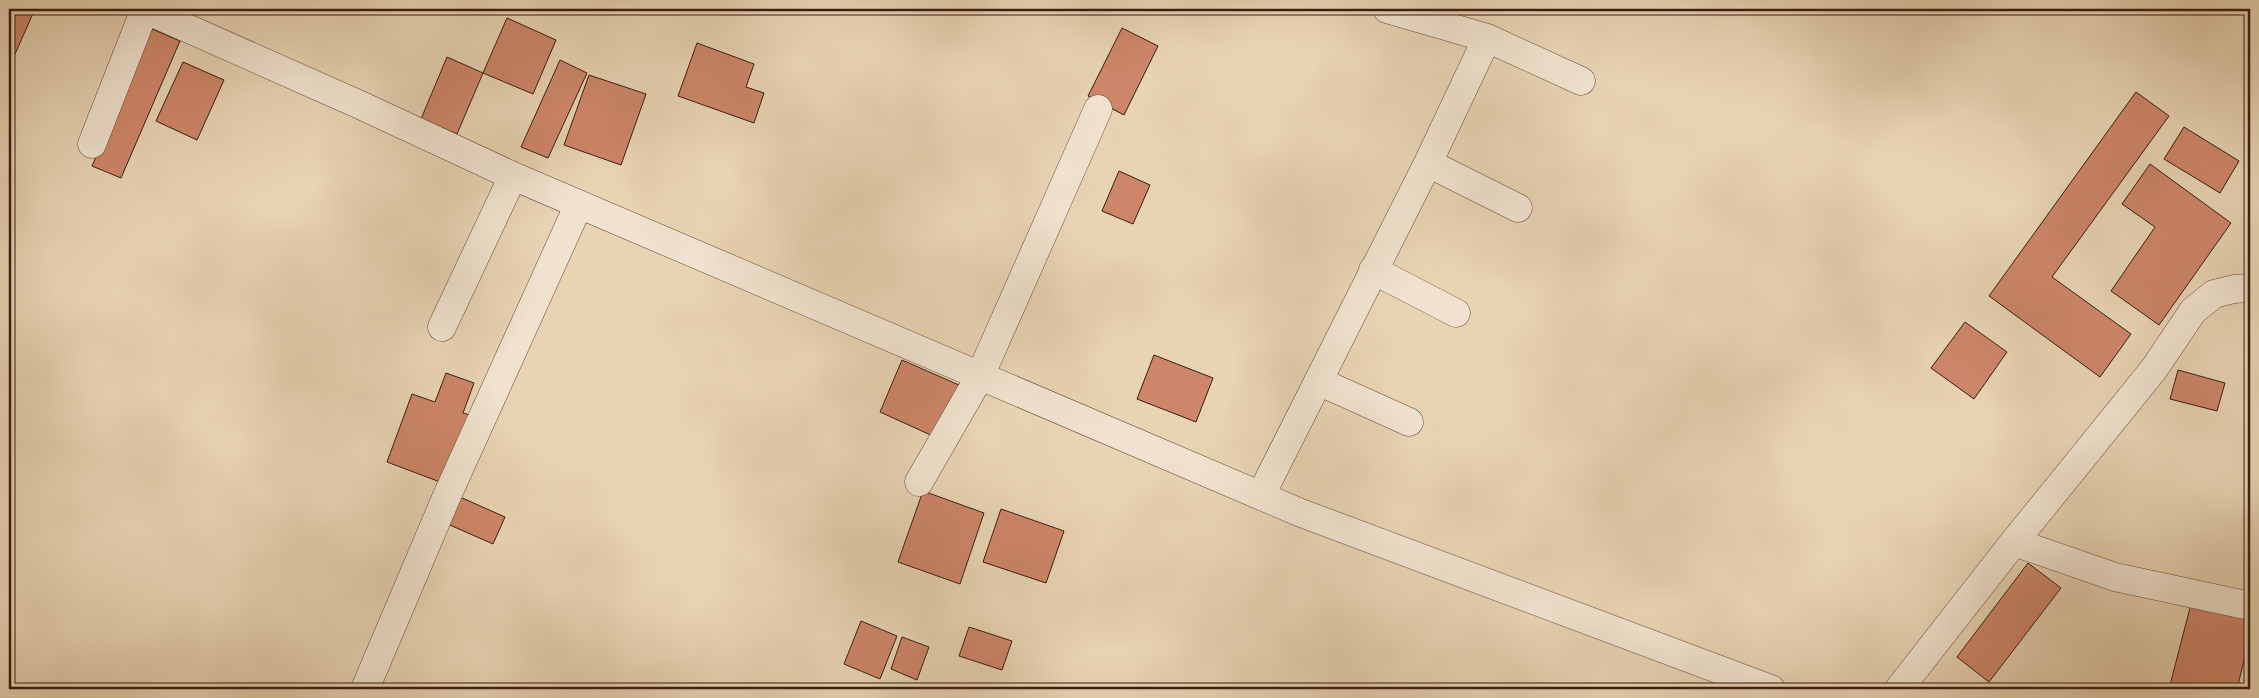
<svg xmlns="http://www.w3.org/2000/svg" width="2259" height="698" viewBox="0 0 2259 698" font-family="'IM FELL English',serif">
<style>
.building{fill:#cd8669;stroke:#3a1d11}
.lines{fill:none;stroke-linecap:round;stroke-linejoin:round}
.minor-casing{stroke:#664a3a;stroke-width:29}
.minor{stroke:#f0e2ce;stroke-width:28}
</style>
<rect width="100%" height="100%" fill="#e8d3b3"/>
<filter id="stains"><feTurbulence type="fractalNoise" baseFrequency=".004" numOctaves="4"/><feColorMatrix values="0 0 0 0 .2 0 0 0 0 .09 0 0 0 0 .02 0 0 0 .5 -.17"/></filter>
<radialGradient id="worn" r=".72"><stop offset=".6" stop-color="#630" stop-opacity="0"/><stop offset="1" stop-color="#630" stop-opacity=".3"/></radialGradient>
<path class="building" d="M9,9H35L15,54L9,51Z
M507,18L556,40L533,94L483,73Z
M1122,28L1158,46L1124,115L1088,96Z
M152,29L180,41L121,178L92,166Z
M697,43L754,64L746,87L764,93L754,123L678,96Z
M447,57L483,73L457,134L421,119Z
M560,60L587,73L548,158L521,147Z
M183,62L224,80L197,140L156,121Z
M589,75L646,94L621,165L564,145Z
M2136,92L2169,116L2052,277L2131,334L2100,377L1989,296Z
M2184,127L2239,161L2220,193L2164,159Z
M2150,164L2231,223L2159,325L2111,291L2155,227L2122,204Z
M1119,171L1150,185L1133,224L1102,211Z
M1965,322L2007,352L1974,399L1931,368Z
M1154,355L1213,378L1196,422L1137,399Z
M902,360L959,385L935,437L880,412Z
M2178,370L2225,383L2217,411L2170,399Z
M446,373L474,383L463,413L473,416L448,485L387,462L412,394L435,402Z
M923,491L984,513L960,584L898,562Z
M460,497L505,517L493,544L443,522Z
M1001,509L1064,531L1046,583L983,562Z
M2028,563L2061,588L1989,682L1957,657Z
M2191,604L2250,619V636L2237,689H2169Z
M861,621L897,636L880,679L844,664Z
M969,627L1012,641L1002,670L959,656Z
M902,637L929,647L917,680L891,669Z"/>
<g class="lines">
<defs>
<path id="minor" d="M144,9L358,104L513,176L1301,513L1771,689
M1487,38L1581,81
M92,144L145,9
M1428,163L1518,208
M1373,270L1456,313
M442,327L513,176
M1318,381L1409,422
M919,482L980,376L1098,109
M1261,495L1428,163L1487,38L1387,9
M2014,542L2115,577L2250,606
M365,689L446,498L579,204
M1899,689L2014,542L2154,369L2193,311L2214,294L2234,289L2250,288"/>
</defs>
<use href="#minor" class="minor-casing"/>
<use href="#minor" class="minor"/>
</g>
<rect width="2259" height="698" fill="none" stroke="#e8d3b3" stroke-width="30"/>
<rect x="10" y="10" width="2239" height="678" fill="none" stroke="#3a1d11" stroke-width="2.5"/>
<rect x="15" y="15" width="2229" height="668" fill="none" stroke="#3a1d11"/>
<rect width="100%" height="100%" filter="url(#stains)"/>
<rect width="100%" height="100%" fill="url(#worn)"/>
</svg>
